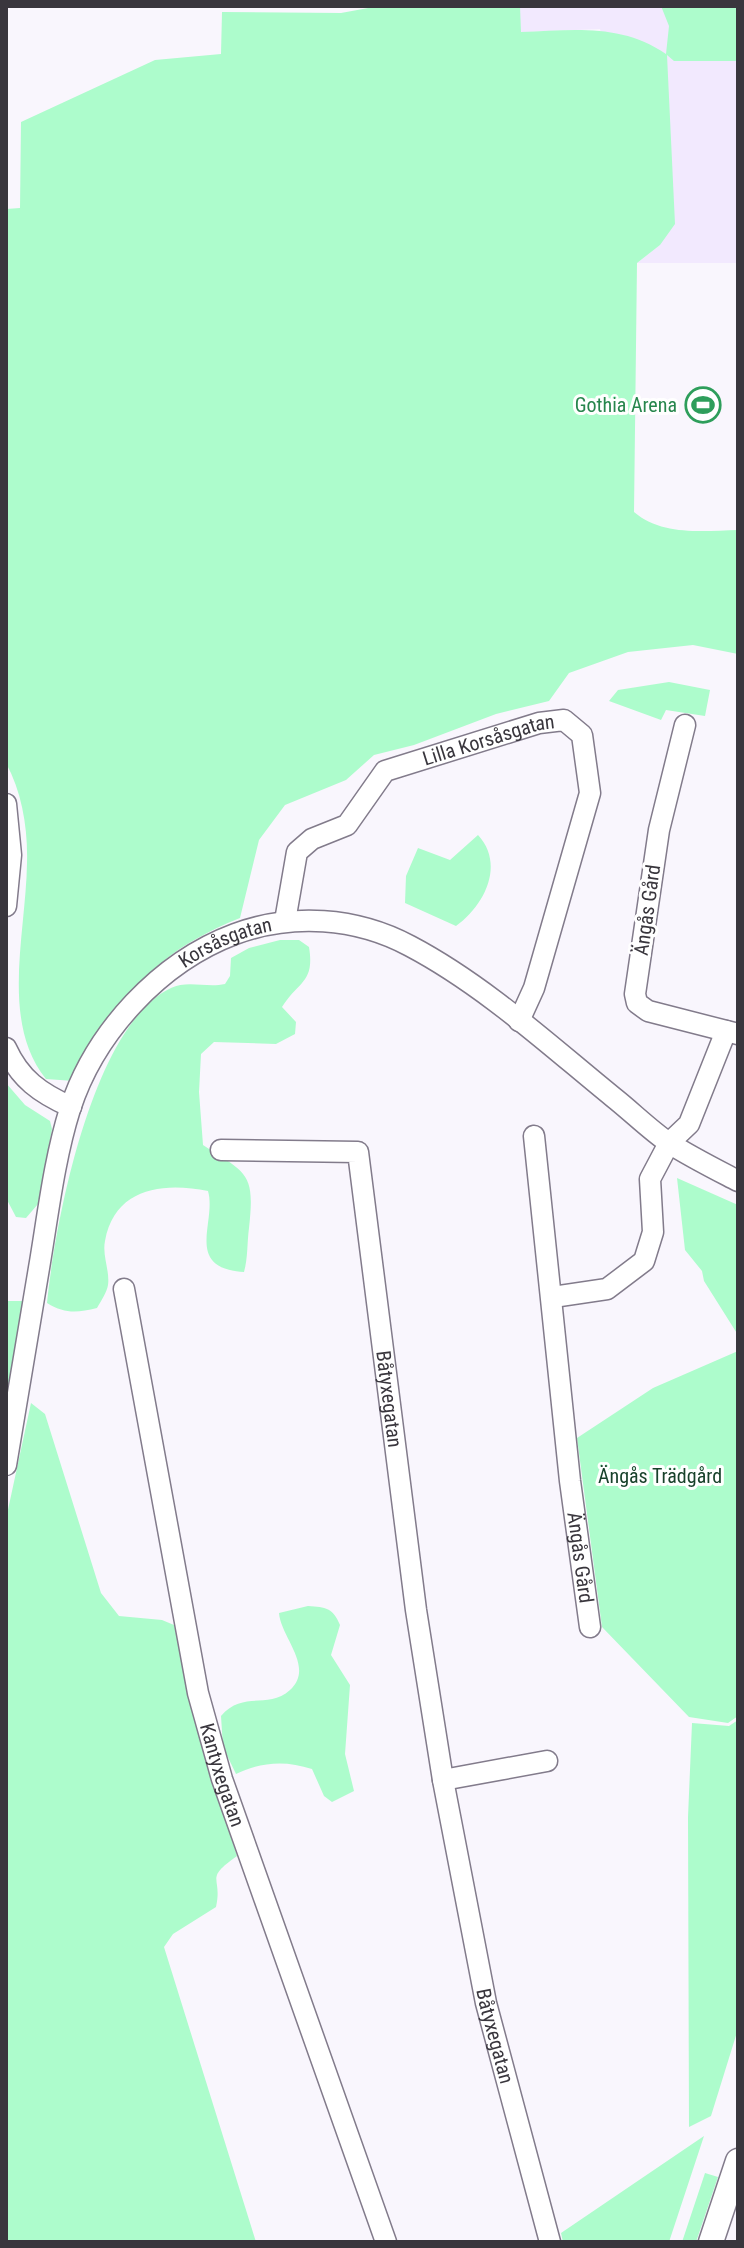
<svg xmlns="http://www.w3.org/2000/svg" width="744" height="2248" viewBox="0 0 744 2248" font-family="'Roboto Condensed',sans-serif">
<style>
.built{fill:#f2e9fe}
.green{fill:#adfccc}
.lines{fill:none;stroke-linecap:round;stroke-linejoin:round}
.minor-casing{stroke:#827b8b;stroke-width:23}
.tertiary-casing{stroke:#827b8b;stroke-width:27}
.minor{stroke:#fff;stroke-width:20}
.tertiary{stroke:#fff;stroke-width:24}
.labels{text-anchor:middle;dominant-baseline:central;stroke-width:6;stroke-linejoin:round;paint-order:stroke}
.leisure-label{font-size:20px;fill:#27864d;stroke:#fff;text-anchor:end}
.street-label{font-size:20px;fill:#39363d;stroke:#fff}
.park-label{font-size:20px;fill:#18422b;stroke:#fff}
</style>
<rect width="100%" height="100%" fill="#f9f6fd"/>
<path class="built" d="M453,6H738V263H637L660,245L600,29L500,33Z"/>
<path class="green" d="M379,6H520L521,32C572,30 622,23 666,54L669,26L661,6H738V61H674L667,55L675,224L660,245L637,263L634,512C662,536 703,531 738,530V654L693,645L628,652L569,673L549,701L496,714L414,745L374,755L346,780L285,805L259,840L240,918C150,954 120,999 74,1081L46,1079C0,1022 26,934 27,863C28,829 22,792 6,763V209L20,208L21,122L155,60L221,54L222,12L341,13Z
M669,682L710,690L705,716L666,710L661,720L609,701L618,690Z
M478,835C505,864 485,905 456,926L405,903L406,876L418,848L450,860Z
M280,940H299L309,947C315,983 298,981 282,1007L296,1022L295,1034L276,1044L214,1042L201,1054L199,1092L203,1145C248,1174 255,1173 249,1228C247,1243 248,1257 244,1272C183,1268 217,1222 208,1191C164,1182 115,1187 105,1241C102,1255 110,1271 108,1285C107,1292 101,1301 97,1308C77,1313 65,1314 47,1303C55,1224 92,1025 171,988C187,980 207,988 225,984L230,976L231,958L249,948Z
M6,1083L25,1105L50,1121L52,1129L38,1204L26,1218L16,1217L6,1198Z
M677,1178L738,1205V1335L704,1281L702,1271L685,1250Z
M6,1301H24L6,1404Z
M738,1351V1716L728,1723L689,1717L602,1627L577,1438L653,1388Z
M31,1403L45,1414L101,1593L119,1616L162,1620L174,1625L201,1740L237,1856C203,1880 223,1876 216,1907L173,1934L164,1947L256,2242H6V1519Z
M308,1606C326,1607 333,1608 340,1625L331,1655L350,1685L345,1754L354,1791L332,1802L324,1796L312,1769C285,1760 261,1762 236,1774L223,1747L221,1716C243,1690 268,1710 290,1690C315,1667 281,1638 279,1613Z
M738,1720V2029L711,2116L689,2127L688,1817L692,1723L729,1726Z
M704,2136L669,2242H563L561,2233Z
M705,2173L718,2177L696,2242H682Z"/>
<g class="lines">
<defs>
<g id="minor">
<path d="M685,725L659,830L635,994L637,1003L648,1011L738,1034"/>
<path d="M6,804L11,855L6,906"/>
<path id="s1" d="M285,921L297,852L312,839L347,825L385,771L539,723L564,720L582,735L590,793L534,988L519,1021"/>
<path d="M6,1048C20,1079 40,1093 71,1107"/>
<path id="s2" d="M534,1136L570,1481L590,1627"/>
<path id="s3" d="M221,1150L358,1152L416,1610L443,1780L486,2003L550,2242"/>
<path id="s4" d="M124,1289L198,1693L222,1779L386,2242"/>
<path d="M553,1297L607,1289L644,1261L653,1232L650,1179L669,1143L689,1124L726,1031"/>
<path id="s5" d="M6,1465C17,1400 28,1334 39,1268C48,1215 54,1160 70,1109C95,1032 160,962 235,934C292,913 356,917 410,946C484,985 549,1045 613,1097C632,1112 650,1130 669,1143C691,1157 715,1169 738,1181"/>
<path d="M443,1780L547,1761"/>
</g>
<path id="tertiary" d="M711,2242L738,2161"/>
</defs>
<use href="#minor" class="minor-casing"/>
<use href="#tertiary" class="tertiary-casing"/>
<use href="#minor" class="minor"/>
<use href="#tertiary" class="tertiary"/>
</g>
<defs>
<symbol id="stadium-ring" viewBox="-11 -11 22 22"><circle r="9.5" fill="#fff" stroke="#2e9e5b" stroke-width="1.5"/><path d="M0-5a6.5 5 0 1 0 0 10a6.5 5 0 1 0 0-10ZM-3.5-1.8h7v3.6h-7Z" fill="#2e9e5b"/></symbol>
</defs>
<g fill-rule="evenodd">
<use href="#stadium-ring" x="683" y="385" width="40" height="40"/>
</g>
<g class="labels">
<g class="leisure-label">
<text x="677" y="405">Gothia Arena</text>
</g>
<g class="street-label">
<text stroke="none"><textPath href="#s1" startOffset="302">Lilla Korsåsgatan</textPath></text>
<text transform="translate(647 910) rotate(-82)">Ängås Gård</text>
<text stroke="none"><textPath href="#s5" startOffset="598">Korsåsgatan</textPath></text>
<text stroke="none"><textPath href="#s3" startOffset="386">Båtyxegatan</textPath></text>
<text stroke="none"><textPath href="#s2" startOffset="424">Ängås Gård</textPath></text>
<text stroke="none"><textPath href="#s4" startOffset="496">Kantyxegatan</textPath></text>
<text stroke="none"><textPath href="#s3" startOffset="1032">Båtyxegatan</textPath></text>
</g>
<g class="park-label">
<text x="660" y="1476">Ängås Trädgård</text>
</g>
</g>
<rect width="744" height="2248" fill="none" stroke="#39363d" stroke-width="16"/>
</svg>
